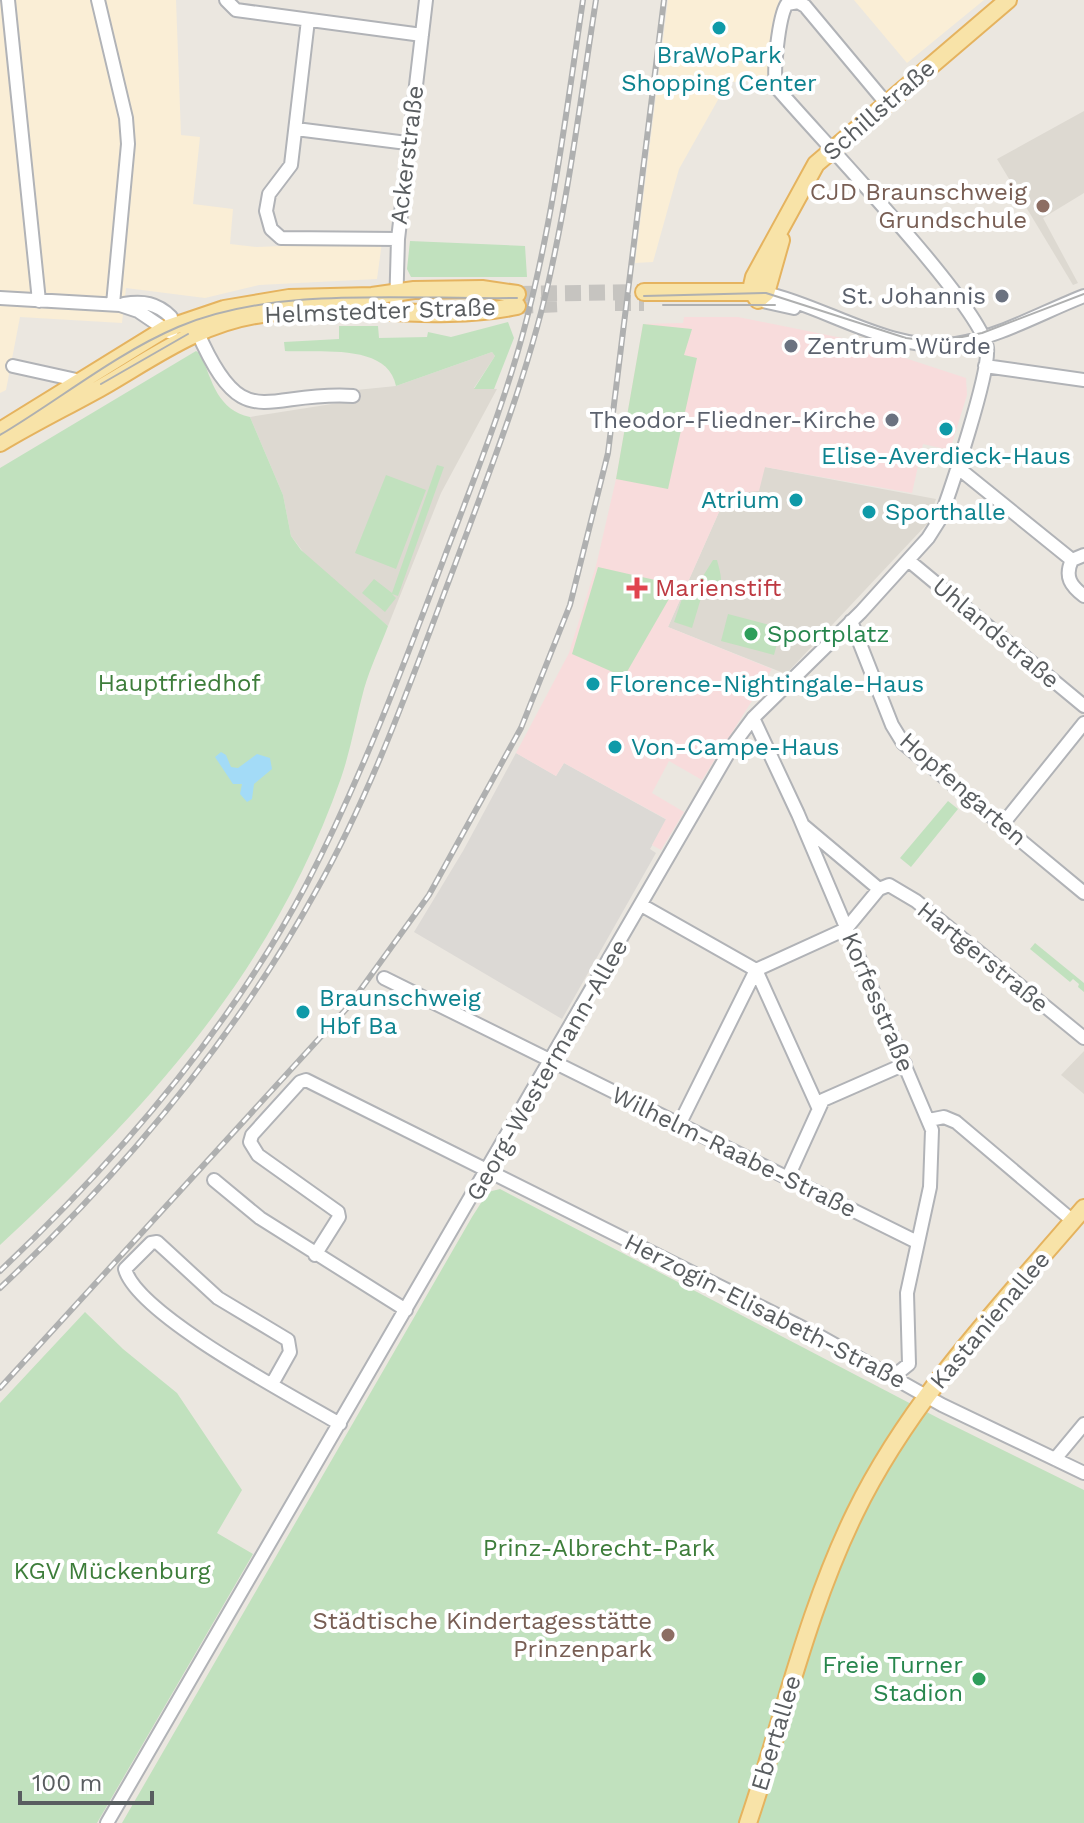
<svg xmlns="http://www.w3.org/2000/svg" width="1084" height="1823" viewBox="0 0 1084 1823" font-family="'Work Sans',sans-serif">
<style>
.commercial{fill:#faeed6}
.industrial{fill:#dcd9d5}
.education{fill:#ddd9d1}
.medical{fill:#f8dcdc}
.green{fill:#c1e1be}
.water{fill:#a3dbf7}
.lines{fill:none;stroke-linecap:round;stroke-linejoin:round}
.major-tunnel{stroke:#c6c4c0;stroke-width:16;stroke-dasharray:16 8;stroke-linecap:butt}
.minor-casing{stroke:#b1b3b7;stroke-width:16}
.major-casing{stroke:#e5b35f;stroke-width:20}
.minor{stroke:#fff;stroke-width:12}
.major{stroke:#f8e3a8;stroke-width:16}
.tram{stroke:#afb0b0;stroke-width:2}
.rail-casing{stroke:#afb0b0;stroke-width:6}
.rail{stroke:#fff;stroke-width:3;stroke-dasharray:9;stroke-linecap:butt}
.culture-dot{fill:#0f9aa8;stroke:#fff;stroke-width:3}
.education-dot{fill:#8d6e63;stroke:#fff;stroke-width:3}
.worship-dot{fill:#6b7280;stroke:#fff;stroke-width:3}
.health-dot{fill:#e0444e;stroke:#fff;stroke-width:3}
.leisure-dot{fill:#2e9e5b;stroke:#fff;stroke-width:3}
.labels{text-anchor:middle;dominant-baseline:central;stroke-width:8;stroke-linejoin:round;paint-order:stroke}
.culture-label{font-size:24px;fill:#0d838f;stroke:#fff;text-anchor:start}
.street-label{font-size:24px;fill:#595d60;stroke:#fff}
.education-label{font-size:24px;fill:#785e54;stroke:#fff;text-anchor:end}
.worship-label{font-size:24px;fill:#5b616d;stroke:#fff;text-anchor:end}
.health-label{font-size:24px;fill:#be3a42;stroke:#fff;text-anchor:start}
.leisure-label{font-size:24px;fill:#27864d;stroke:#fff;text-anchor:start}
.park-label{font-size:24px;fill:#3d7d3a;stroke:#fff}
</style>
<rect width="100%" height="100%" fill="#ebe7e0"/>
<path class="commercial" d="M0,0H176L181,135L200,137L193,204L233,209L230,244L257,247L382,242L377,279L259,285L205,298L126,288L122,323L20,317L6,390L0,393Z
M668,0H779L770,73L760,82H728L679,169L653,262L635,263Z
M854,0H984L907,63Z"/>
<path class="industrial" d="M516,753L556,776L564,763L667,820L650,849L656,853L562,1019L414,932L463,851Z"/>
<path class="education" d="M1084,111V193L1043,218L1078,283L1073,285L997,159Z
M492,352L495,356L474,388L497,389L441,493L388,626L310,561L291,536L283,495L250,417L351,401L356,390L396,386Z
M765,467L936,499L928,523L786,674L668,627L727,494Z
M1084,1051V1094L1061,1075Z"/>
<path class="medical" d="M684,317H738L847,339L966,378L967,395L950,450L923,444L912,493L765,467L759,491L727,494L668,627L772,669L702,780L669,761L652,793L684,812L661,850L652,845L666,819L564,763L556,776L516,753L569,653L596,566L616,479L643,324L683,323Z"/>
<path class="green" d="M410,241L525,246L527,277H411L407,269Z
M508,322L514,338L494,389H474L495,356L492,352L396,386C388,343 320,353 285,351L284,342L339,339V326H378L379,338L427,337L428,332L451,337Z
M643,324L692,329L684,355L697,358L668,489L616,479Z
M196,351L201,354C212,382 218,410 250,417L283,495L291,536L301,550L388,626C380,647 370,668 364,689C356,718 351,749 341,778C273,972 148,1108 0,1245V468Z
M437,465L444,467L398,596L392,594L396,598L385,612L362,593L374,579L392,593Z
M386,475L426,490L396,569L355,553Z
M713,560H717C720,573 726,585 713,594L700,589V581Z
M598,567L677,585L624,677L572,654Z
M684,593L701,598L692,628L674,622Z
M728,614L781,628L774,655L721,641Z
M948,801L958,809L911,867L900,858Z
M1035,943L1084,983V992L1078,987L1079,984L1073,979L1070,982L1030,949Z
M500,1189L940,1419L1084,1490V1823H122L472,1217L488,1192Z
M85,1312L123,1349L177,1393L242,1490L217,1533L253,1554L97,1823H0V1403Z"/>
<path class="water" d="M221,752L226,755L231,767L238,768L257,754L270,758L272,769L254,784L252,799L247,802L240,794L242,784H233L215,757Z"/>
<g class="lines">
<path class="major-tunnel" d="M517,294L644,292
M615,303H644
M517,306L560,304"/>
<defs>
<path id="minor" d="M8,0L39,301
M98,0L126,118L128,144L113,304
M226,0L236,10L422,35
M308,20L291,165L269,194L266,211L271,229L281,238L398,239
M296,129L407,143
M766,293C827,307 891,353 956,344C997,338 1045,311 1084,296
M0,298L120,305L138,311L169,332
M758,300L794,308
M124,304C143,301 157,303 171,317L172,331
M396,311L398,239L426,0
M197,331C244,439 264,390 353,396
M13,366L81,381
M985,366L1084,380
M957,467L1072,560
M1084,555L1072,560C1064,577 1071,586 1084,596
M908,560L1084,706
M851,621L892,725L903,743L1084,893
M753,718L798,814L932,1130L930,1187L907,1293L909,1364L894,1376
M1002,825L1084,723
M804,826L879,889
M643,906L756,970L818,1107
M756,970L846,929L879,889L889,885L916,901L1084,1038
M384,978L917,1242
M929,1120L944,1117L956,1122L1073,1221
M679,1125L756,970
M788,1177L823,1100L905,1064
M214,1180L260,1218L406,1310
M315,1255L339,1217L338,1212L258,1155L250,1142L252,1135L300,1082L306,1080L821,1337L942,1405L1084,1473
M272,1384L290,1352L288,1340L218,1298L157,1242L151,1243L125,1269C137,1315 296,1398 340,1424
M1055,1459L1084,1424
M107,1823L733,745L753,718L861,612L928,538L940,519C951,489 990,373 987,348C981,305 814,132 777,88C772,75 779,15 787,4L798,2L805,6L886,103"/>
<path id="major" d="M644,292H760
M759,299L766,293L781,240
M758,300L751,290L754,277L816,164L1008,0
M0,431L165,329L224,309L289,298L372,296L414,290L482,289L517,294
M0,443C33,423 68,406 102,387C154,357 201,322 262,314C348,301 432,324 517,306
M748,1823C783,1720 807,1611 855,1513C911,1398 1002,1304 1084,1208"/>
</defs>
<use href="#minor" class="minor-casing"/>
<use href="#major" class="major-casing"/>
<use href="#minor" class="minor"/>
<use href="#major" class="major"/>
<path class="tram" d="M644,296L766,293L906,338L937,342L982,333L1084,294
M663,305H775
M101,384L188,334
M0,435C59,400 115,354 178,327C276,285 411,300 517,298"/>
<defs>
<path id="rail" d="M0,1271C118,1159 230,1029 306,885C360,781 402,670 443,561C473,481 506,401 527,318C554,214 567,106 583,0
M0,1288C123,1172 234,1040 316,891C373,790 412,678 453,570C490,470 530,371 552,266C571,178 582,89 596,0
M0,1388L348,1007L429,895L521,728L570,605L608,453L664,0"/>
</defs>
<use href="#rail" class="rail-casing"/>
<use href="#rail" class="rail"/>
</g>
<g class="culture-dot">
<circle cx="719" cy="28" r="8"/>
<circle cx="946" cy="429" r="8"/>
<circle cx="796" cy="500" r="8"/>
<circle cx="869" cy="512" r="8"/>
<circle cx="593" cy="684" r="8"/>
<circle cx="615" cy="747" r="8"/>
<circle cx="303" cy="1012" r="8"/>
</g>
<g class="education-dot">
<circle cx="1043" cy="206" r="8"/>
<circle cx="668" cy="1635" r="8"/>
</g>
<g class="worship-dot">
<circle cx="1002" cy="296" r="8"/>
<circle cx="791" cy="346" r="8"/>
<circle cx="892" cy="420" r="8"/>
</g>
<path class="health-dot" d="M633 576h8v8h8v8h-8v8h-8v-8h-8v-8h8z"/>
<g class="leisure-dot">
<circle cx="751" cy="634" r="8"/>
<circle cx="979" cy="1679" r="8"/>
</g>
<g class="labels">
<g class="culture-label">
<text x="719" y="55" text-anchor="middle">BraWoPark<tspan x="719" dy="28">Shopping Center</tspan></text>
<text x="946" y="456" text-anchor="middle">Elise-Averdieck-Haus</text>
<text x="780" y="500" text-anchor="end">Atrium</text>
<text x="885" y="512">Sporthalle</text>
<text x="609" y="684">Florence-Nightingale-Haus</text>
<text x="631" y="747">Von-Campe-Haus</text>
<text x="319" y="998">Braunschweig<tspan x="319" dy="28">Hbf Ba</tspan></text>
</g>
<g class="street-label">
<text transform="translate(879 110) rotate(-41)">Schillstraße</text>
<text transform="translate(407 155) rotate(-83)">Ackerstraße</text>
<text transform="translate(380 311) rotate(-2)">Helmstedter Straße</text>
<text transform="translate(996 633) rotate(40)">Uhlandstraße</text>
<text transform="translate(963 789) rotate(41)">Hopfengarten</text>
<text transform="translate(983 957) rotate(39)">Hartgerstraße</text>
<text transform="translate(878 1002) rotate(67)">Korfesstraße</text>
<text transform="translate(547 1070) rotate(-60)">Georg-Westermann-Allee</text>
<text transform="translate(734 1152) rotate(26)">Wilhelm-Raabe-Straße</text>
<text transform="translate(765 1311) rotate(27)">Herzogin-Elisabeth-Straße</text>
<text transform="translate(990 1320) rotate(-50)">Kastanienallee</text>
<text transform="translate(776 1733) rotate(-73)">Ebertallee</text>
</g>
<g class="education-label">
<text x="1027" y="192">CJD Braunschweig<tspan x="1027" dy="28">Grundschule</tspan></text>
<text x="652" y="1621">Städtische Kindertagesstätte<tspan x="652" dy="28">Prinzenpark</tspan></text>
</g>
<g class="worship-label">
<text x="986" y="296">St. Johannis</text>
<text x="807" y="346" text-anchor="start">Zentrum Würde</text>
<text x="876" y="420">Theodor-Fliedner-Kirche</text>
</g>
<g class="health-label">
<text x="655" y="588">Marienstift</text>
</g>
<g class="leisure-label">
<text x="767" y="634">Sportplatz</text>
<text x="963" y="1665" text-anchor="end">Freie Turner<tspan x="963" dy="28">Stadion</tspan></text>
</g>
<g class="park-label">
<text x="179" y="683">Hauptfriedhof</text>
<text x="599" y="1548">Prinz-Albrecht-Park</text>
<text x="112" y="1571">KGV Mückenburg</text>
</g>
</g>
<path d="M20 1791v12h132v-12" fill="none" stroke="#595d60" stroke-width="4"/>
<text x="32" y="1791" font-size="24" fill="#595d60" stroke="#ffffff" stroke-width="6" paint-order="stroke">100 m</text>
</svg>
